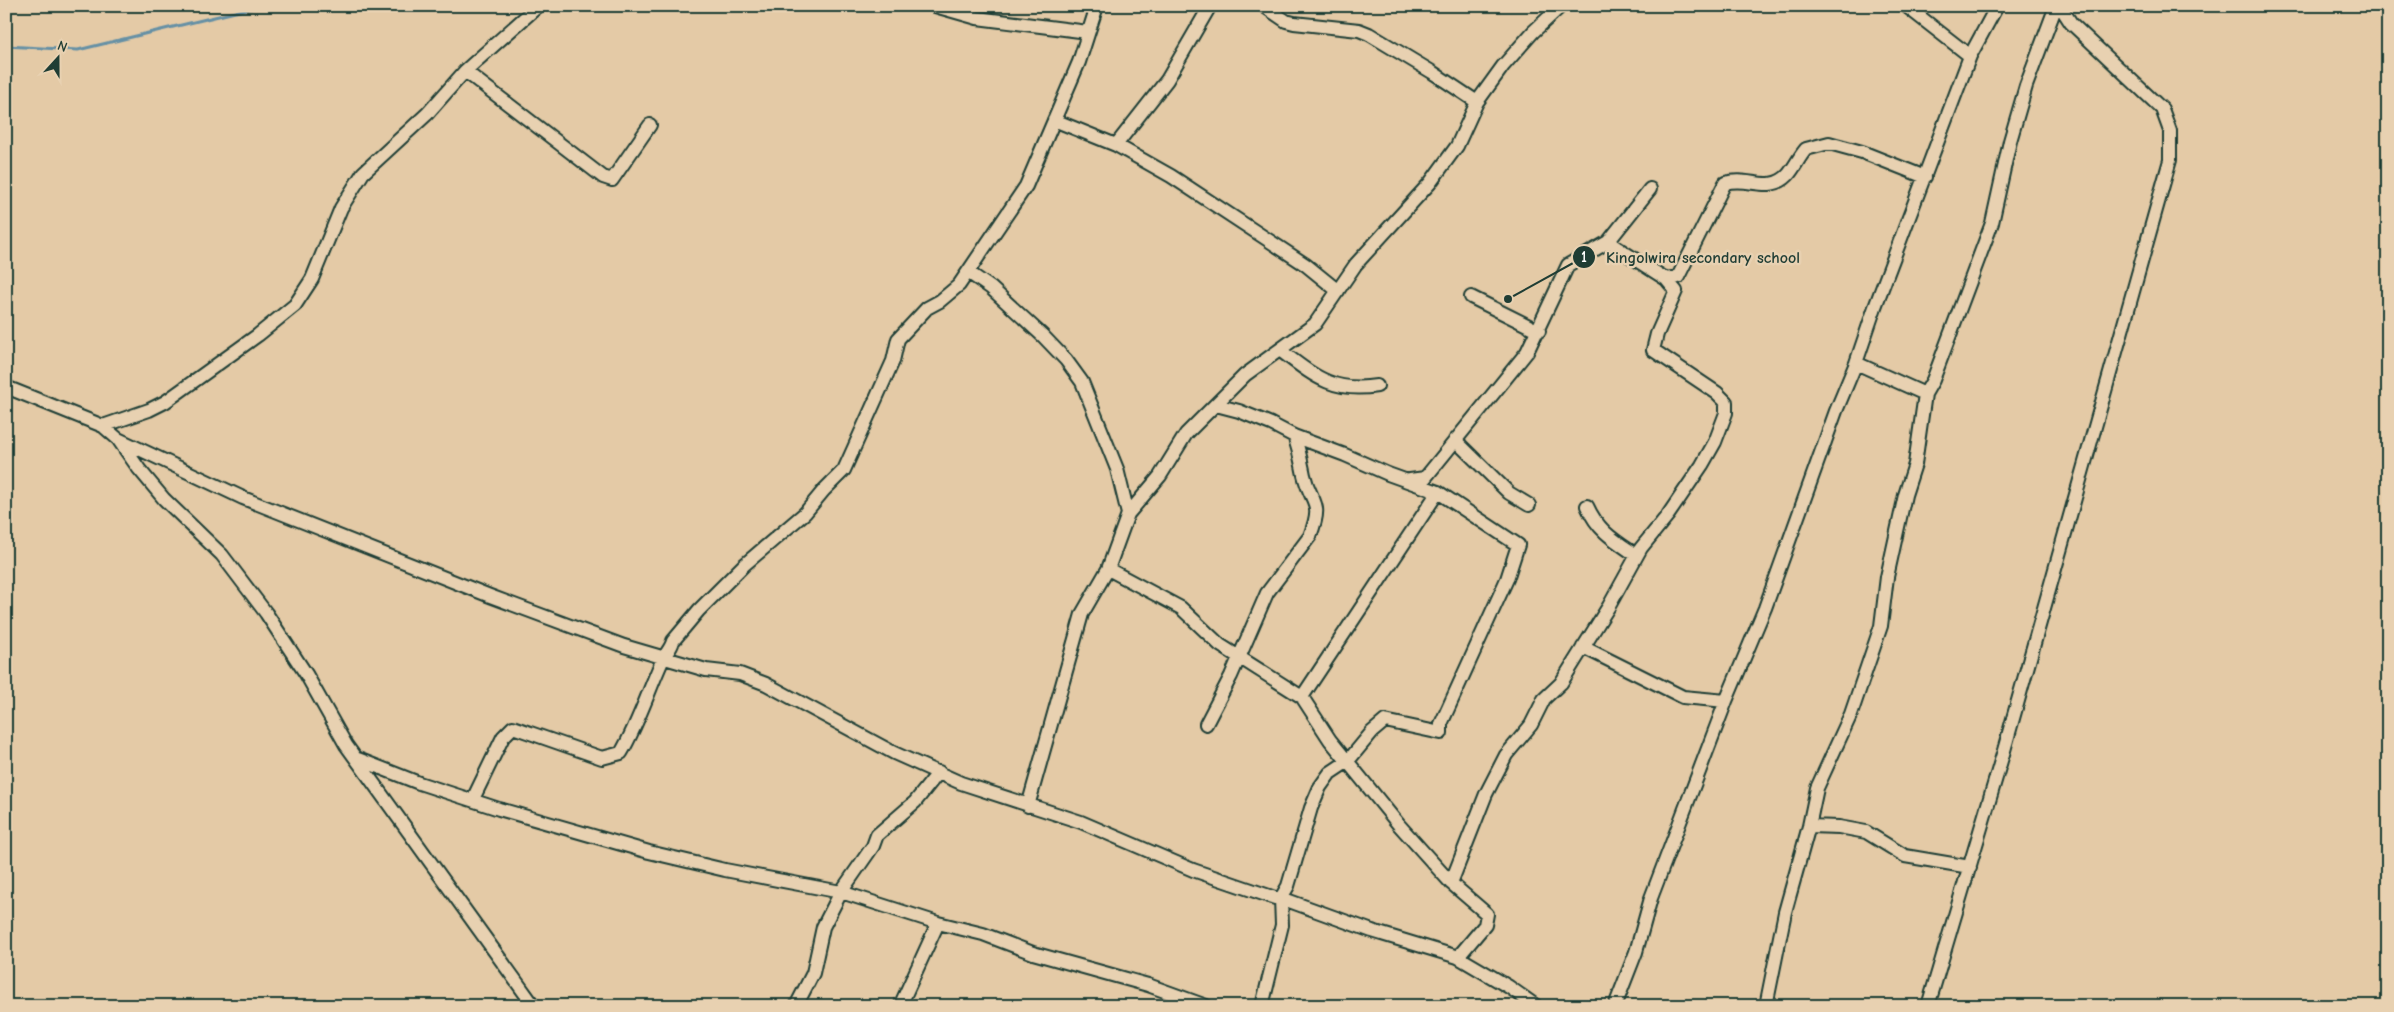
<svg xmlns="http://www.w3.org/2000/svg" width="2394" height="1012" viewBox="0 0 2394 1012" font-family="'Comic Neue',sans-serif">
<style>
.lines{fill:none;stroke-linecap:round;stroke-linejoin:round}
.stream{stroke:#6590a5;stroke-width:3}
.minor-casing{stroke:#1f3d34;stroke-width:16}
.minor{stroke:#e8d1b1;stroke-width:12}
.leader{fill:none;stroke:#1f3d34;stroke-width:2}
.callout-dot{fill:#1f3d34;stroke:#e8d1b1;stroke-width:2}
.mark-label{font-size:15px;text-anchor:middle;font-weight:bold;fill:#fff}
.callout-label{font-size:16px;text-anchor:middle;font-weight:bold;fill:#1f3d34;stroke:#e8d1b1;stroke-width:5;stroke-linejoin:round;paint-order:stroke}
</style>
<rect width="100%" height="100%" fill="#e4caa6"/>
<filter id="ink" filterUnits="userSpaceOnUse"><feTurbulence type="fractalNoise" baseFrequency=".02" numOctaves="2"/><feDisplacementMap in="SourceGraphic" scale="10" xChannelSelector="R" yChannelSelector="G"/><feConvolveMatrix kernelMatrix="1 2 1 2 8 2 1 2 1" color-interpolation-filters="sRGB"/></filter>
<g filter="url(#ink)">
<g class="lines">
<path class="stream" d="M6,46L78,50L260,6"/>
<defs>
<path id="minor" d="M935,6L977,18L1088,32
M1264,6L1286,21L1294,23L1359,30L1369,34L1432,72L1477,102
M1906,6L1970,56
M465,71L603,177L612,180L650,125
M1054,120L1116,145L1171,176L1306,265L1338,291
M1116,145L1167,80L1210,6
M968,272L991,288L1043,336L1066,360L1082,382L1117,469L1128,514
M1666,279L1678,277L1725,183C1748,176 1770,194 1788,175C1795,167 1799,157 1806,149L1829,143L1862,152L1925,177
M1471,297L1539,331
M1281,351C1314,376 1333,393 1377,386
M1856,363L1925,394
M6,387L103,426L118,439L243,498L490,596L624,646L706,670L740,674L766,684L894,753L961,783L1081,822L1193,870L1275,898H1281L1372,931L1458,957L1509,987L1536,1006
M1216,405L1239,411L1271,424L1294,436L1345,455L1388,474L1438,492L1518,545L1507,579L1441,724V733L1385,721L1372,732L1348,761L1330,773L1320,787L1311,808L1288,886L1281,898L1282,925L1262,1006
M103,426L149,410L165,402L258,335L295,305L312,279L341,208L363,173L427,114L465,71L538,6
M118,439L139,469L164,499L222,555L266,613L306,674L346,745L534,1006
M1455,440L1509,493L1529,505
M1410,480L1425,478L1527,352L1568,265L1608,242L1650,189
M1587,506C1598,531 1614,540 1636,555
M1108,569L1181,608L1220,645L1302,697L1330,740L1399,825L1451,883L1487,914L1485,925L1458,957
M1583,647L1683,697L1726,701
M1302,697L1438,492
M1206,724L1231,676L1267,593L1310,536C1324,500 1311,505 1304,475C1301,461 1299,449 1294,436
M358,759L419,783L499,809L649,852L725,870L841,892L938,923L983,934L1033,953L1148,985L1206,1006
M473,799L503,737L513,727L602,758L621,753C638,724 648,692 662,661C665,654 671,649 673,641L699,610L744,565L805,513L824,490L844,470L893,361L898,339L927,308L940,301L959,285L1026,186L1079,62L1097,6
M1028,806L1082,614L1108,569L1128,514L1160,476L1186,434L1245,375L1315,324L1356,264L1430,183L1457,146L1477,102L1503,66L1533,32L1561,6
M1809,826L1839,827L1866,832L1905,856L1970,867
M1451,883L1486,794L1506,755L1531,725L1544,699L1561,683L1609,606L1641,548L1668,515L1702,465L1715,442L1726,413V402L1717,393L1653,350L1657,334L1676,291L1666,279L1608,242
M796,1006L813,973L823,927L841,892L873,846L877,835L915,802L939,772
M900,1006L938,923
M1615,1006L1636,952L1651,898L1726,701L1765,608L1836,411L1856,363L1875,307L1970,56L1997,6
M1766,1006L1785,912L1809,826L1817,788L1851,714L1881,626L1887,577L1905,495L1915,464L1925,394L1933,380L1992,223L2010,141L2026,86L2056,6
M1928,1006L2003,754L2170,160V131L2162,109L2071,23L2060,6"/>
</defs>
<use href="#minor" class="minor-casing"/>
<use href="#minor" class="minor"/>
</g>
</g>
<path class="leader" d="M1508 299L1584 257"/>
<g class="callout-dot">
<circle cx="1508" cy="299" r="5"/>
<circle cx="1584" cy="257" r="12"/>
</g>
<g class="mark-label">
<text x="1584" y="262">1</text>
</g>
<g class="callout-label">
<text x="1703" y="263">Kingolwira secondary school</text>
</g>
<rect width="2394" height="1012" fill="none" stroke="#e8d1b1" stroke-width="25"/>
<rect x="12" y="12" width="2369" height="987" fill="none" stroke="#1f3d34" stroke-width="2" filter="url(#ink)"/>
<g transform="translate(58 58) rotate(21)" stroke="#e8d1b1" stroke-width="4" paint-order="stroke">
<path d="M0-4L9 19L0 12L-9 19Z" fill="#1f3d34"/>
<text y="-8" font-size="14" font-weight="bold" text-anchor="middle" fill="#1f3d34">N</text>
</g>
</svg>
